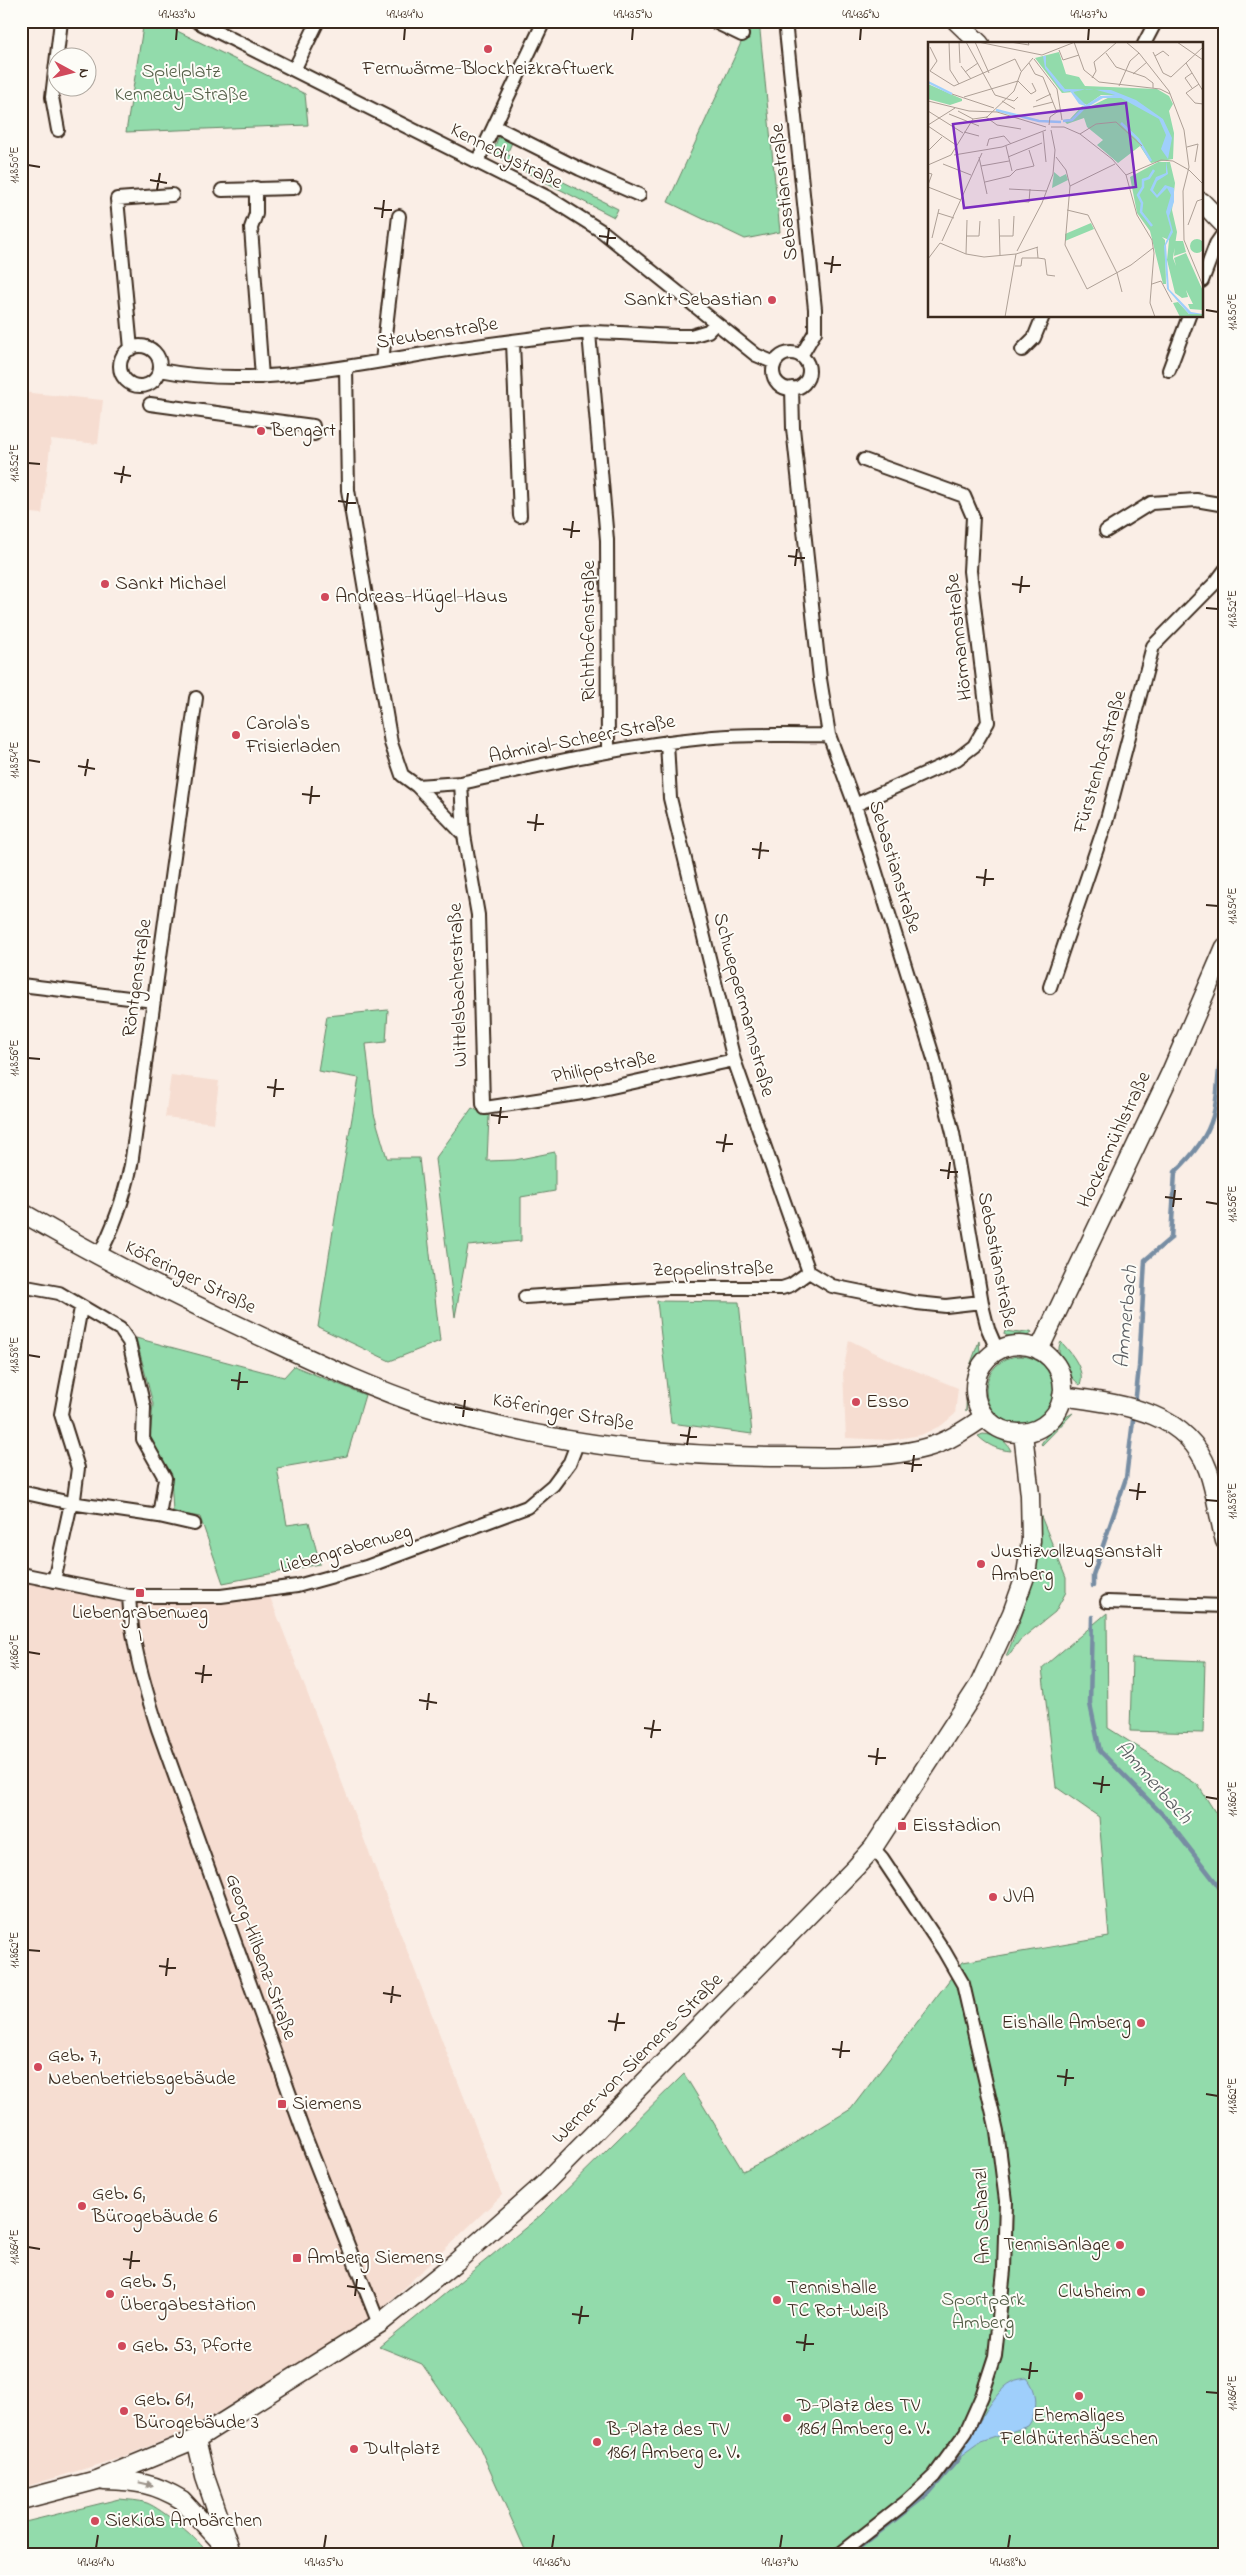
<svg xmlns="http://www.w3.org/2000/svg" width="1246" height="2575" viewBox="0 0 1246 2575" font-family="'Indie Flower',sans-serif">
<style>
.built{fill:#f6ddd1}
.green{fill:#92dbab;stroke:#668264}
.water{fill:#9fcffb;stroke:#778da3}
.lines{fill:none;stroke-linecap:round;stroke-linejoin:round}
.stream{stroke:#778da3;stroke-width:4.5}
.street-casing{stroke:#3b2a1e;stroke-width:16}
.secondary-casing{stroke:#3b2a1e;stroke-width:21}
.street{stroke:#fdfcf7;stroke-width:12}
.secondary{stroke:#fdfcf7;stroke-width:18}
.oneway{fill:#9c938a}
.ticks{fill:none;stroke:#3b2a1e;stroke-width:2}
.poi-dot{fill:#d1495b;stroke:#fdfcf7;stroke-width:2}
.labels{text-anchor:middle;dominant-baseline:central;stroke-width:4;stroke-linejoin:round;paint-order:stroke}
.poi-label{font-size:20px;fill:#3b2a1e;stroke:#fdfcf7;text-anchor:start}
.park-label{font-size:20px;fill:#555f48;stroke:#fdfcf7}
.street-label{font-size:20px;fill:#3b2a1e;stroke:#fdfcf7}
.water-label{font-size:21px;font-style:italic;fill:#595c60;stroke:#fdfcf7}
.inset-river{fill:none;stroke:#9fcffb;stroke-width:2.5}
.inset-road{fill:none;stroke:#aea096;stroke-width:1}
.view{fill:#7b2cbf;fill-opacity:0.15;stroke:#7b2cbf;stroke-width:2.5}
.inset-edge{fill:none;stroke:#3b2a1e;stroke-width:2.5}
.neatline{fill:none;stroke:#3b2a1e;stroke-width:2}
.ticks-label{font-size:12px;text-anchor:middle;fill:#3b2a1e}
</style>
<rect width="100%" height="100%" fill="#faeee6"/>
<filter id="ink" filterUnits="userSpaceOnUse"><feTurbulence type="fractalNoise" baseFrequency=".02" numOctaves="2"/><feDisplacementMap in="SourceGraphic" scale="10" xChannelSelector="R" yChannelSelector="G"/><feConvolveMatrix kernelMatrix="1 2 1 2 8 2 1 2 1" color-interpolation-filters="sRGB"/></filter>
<g filter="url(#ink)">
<path class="built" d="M21,392L103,400L98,444L51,439L42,514L21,512Z
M171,1075L219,1081L214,1123L165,1117Z
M849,1340L892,1361L958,1388L955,1414L942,1425L921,1435L890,1440L846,1438L843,1373Z
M21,1578L126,1604L270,1597L502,2195L372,2318L189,2430L117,2459L21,2488Z"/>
<path class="green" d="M144,21H157L305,94L308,125L126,132Z
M751,21H759L780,232L745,239L668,202Z
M503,137L513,140L507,154L618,209L614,217L504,161L496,154L494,149L498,138Z
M388,1010L386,1042L366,1044L374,1114L387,1158H419L440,1341L390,1361L318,1327L339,1192L359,1078L318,1071L327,1016Z
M472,1108L489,1116L487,1161L515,1160L555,1152V1191L521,1197V1241L468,1246L455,1317L435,1159Z
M657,1301L739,1302L752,1434L671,1423Z
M1005,1331L1020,1333L1031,1331L1032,1333C1023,1339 1013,1340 1004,1334Z
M136,1338L284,1377L294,1366L365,1395L347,1456L277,1468L287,1525L309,1522L320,1564L223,1583L200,1517L173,1512L171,1476L150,1438L153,1404Z
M979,1341L980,1352L970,1376L966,1411L967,1374Z
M1061,1342C1071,1352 1086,1371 1080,1385C1070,1377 1053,1354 1061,1342Z
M986 1390a34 34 0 1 1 68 0a34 34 0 1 1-68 0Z
M1073,1413L1042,1445L1041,1444C1049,1431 1059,1420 1073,1413Z
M983,1434C995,1435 1006,1439 1011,1451C998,1450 987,1445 978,1436Z
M1040,1514L1066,1578V1592L1055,1612L1020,1640L1008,1656H1006C1026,1611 1040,1564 1040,1514Z
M1107,1613L1108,1728L1198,1785L1225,1828V2554H527L479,2446L422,2364L380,2347L541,2215L684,2074L743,2171L770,2158L851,2109L963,1962L1109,1937L1099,1817L1056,1787L1042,1668Z
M1132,1658L1205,1661L1203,1733L1130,1731Z
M119,2499C128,2500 139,2500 147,2503C162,2509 200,2540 208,2554H21V2523Z"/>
<path class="water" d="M1027,2378C1038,2391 1039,2411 1028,2426L981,2442L959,2458C970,2439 993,2391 1012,2382C1016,2379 1022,2379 1027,2378Z"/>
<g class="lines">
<path class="stream" d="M1135,1405L1139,1367L1145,1260L1171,1238L1175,1172C1191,1157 1207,1138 1213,1116C1220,1091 1216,1064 1225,1039
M1093,1586V1575L1126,1478L1134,1412
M1092,1617L1090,1704L1100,1751L1164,1816L1217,1884L1225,1898
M851,2554L929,2493L959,2458"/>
<defs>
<path id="street" d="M196,21L549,198L603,232L756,355L775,363
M713,21L742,35
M785,21L815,309V332L801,356
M1144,44L1156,21
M294,70L318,21
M494,126L580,169L639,195
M58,130L52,97L61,21
M477,162L544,21
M256,188V214L251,228L262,377
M222,190L294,188
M1202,281L1216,244L1225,231
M589,333L607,540L608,750
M513,342L520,516
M120 366a20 20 0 1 1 40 0a20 20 0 1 1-40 0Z
M131,349L117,199L172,195
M1022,350L1034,338L1043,316
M773 371a18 18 0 1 1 36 0a18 18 0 1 1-36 0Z
M382,361L399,216
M346,368L348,490L391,743L402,775L417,786L464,835L461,783L417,786
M160,370C245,387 328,370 412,356C464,347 517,340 570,334C610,329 651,337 691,336L708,331L716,323
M1169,370L1189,316
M792,388L793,428L820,679L829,735L855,805L934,1059L953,1133L983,1309L988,1329L997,1350
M150,404L313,426L314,434
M1106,531L1151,503L1196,500L1225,505
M667,742L670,798L734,1060L809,1272
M461,783C542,765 621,746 704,738C745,733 788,736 829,735
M855,805L957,759L974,746L988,722L970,571L973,517L964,496L864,460
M464,835L478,915L483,1104L485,1108L589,1092L734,1060
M21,985L154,1001
M1050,987L1107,819L1153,646L1216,582L1225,570
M98,1257C114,1228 124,1198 131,1165L196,698
M21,1286L59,1293L120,1329L129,1342L144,1407L143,1439L165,1478L159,1516L194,1524
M525,1297L667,1288H782L791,1285L809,1272L832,1286L917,1303L946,1306L981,1302
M21,1492L71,1503L159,1516
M21,1574L129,1596H221L297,1586L366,1567L527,1507L553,1485L570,1462L578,1441
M54,1581L71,1503L74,1499L78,1468L61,1414L81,1308
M129,1596C131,1642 144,1685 158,1729L303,2131L379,2324
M1107,1602L1225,1606
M840,2554L906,2502L934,2476L966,2432L982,2396L995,2356L1004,2270L1006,2201L997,2131L963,1984L944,1951L882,1858L873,1848"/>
<path id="secondary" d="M956,21L980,44
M1202,202L1225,226
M21,1212C98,1257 177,1297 258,1335C314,1361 370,1388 428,1407C543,1443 668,1457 788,1457C831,1458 901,1459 940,1443C957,1436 970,1427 984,1417
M975 1389a44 44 0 1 1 88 0a44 44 0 1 1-88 0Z
M1039,1350L1171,1072L1225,947
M1062,1396C1117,1404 1186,1409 1208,1470C1216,1492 1219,1518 1225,1541
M196,2439L205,2477L229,2546
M104,2480C136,2481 154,2483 182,2500L231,2553
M21,2500L97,2480L196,2439L379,2324L457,2261L543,2185L856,1867L873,1848L979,1685L1012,1613L1026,1574L1031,1541L1030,1495L1023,1433"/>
</defs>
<use href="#street" class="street-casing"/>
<use href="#secondary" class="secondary-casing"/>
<use href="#street" class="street"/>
<use href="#secondary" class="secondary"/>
</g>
<defs><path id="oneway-solid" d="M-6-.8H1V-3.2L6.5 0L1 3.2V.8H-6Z" transform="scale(1.25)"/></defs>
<use class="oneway" href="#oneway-solid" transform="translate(146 2484) rotate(13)"/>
</g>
<path class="ticks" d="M176,40L177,28M404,40L405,28M632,40L633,28M860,40L861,28M1088,40L1089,28M28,165L40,167M150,180L167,183M157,190L160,173M374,208L392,210M382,218L384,200M599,236L616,238M607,245L609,228M824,263L841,265M831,273L833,256M1206,310L1218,312M28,463L40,464M114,473L131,476M121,483L124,466M338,501L356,503M346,511L348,493M563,529L580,531M571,538L573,521M788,556L805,558M795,566L797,549M1012,584L1030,586M1020,593L1022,576M1206,608L1218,609M28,760L40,762M78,766L95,769M85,776L88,759M302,794L320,796M310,804L312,786M527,822L544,824M535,831L537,814M752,849L769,851M759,859L761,842M976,877L994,879M984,886L986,869M1206,905L1218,906M28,1058L40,1059M267,1087L284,1089M274,1097L276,1079M491,1115L508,1117M499,1124L501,1107M716,1142L733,1144M723,1152L726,1134M940,1170L958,1172M948,1179L950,1162M1165,1197L1182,1199M1206,1202L1218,1204M1173,1207L1175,1190M28,1355L40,1357M231,1380L248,1382M238,1390L240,1372M455,1407L473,1410M463,1417L465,1400M680,1435L697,1437M687,1445L690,1427M904,1463L922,1465M912,1472L914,1455M1129,1490L1146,1492M1137,1500L1139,1483M1206,1500L1218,1501M28,1652L40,1654M195,1673L212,1675M202,1683L204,1665M419,1700L437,1703M427,1710L429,1693M644,1728L661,1730M651,1738L654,1720M868,1756L886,1758M876,1765L878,1748M1093,1783L1110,1785M1101,1793L1103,1776M1206,1797L1218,1799M28,1950L40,1951M159,1966L176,1968M166,1976L168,1958M383,1993L401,1996M391,2003L393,1986M608,2021L625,2023M615,2031L618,2013M832,2049L850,2051M840,2058L842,2041M1057,2076L1074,2078M1065,2086L1067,2069M1206,2094L1218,2096M28,2247L40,2249M123,2259L140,2261M130,2269L132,2251M347,2286L365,2289M355,2296L357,2279M572,2314L589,2316M579,2324L582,2306M796,2342L814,2344M804,2351L806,2334M1021,2369L1038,2371M1029,2379L1031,2362M1206,2392L1218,2393M96,2548L98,2535M324,2548L326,2535M552,2548L554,2535M780,2548L782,2535M1008,2548L1010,2535"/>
<g class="poi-dot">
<circle cx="488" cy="49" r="5"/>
<circle cx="772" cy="300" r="5"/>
<circle cx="261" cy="431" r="5"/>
<circle cx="105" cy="584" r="5"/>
<circle cx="325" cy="597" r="5"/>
<circle cx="236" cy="735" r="5"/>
<circle cx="856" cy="1402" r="5"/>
<circle cx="981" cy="1564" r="5"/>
<rect x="135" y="1588" width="10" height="10" rx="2.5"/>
<rect x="897" y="1821" width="10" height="10" rx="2.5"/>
<circle cx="993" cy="1897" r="5"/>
<circle cx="1141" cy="2023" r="5"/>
<circle cx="38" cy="2067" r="5"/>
<rect x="277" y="2099" width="10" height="10" rx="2.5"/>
<circle cx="82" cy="2206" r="5"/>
<circle cx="1120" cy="2245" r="5"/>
<rect x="292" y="2253" width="10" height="10" rx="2.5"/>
<circle cx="1141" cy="2292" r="5"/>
<circle cx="110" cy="2294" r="5"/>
<circle cx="777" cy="2300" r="5"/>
<circle cx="122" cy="2346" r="5"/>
<circle cx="1079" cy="2396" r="5"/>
<circle cx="124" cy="2411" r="5"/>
<circle cx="787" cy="2418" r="5"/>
<circle cx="597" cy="2442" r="5"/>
<circle cx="354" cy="2449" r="5"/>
<circle cx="95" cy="2521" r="5"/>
</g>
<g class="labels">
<g class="poi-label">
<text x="488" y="69" text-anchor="middle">Fernwärme-Blockheizkraftwerk</text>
<text x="762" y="300" text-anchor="end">Sankt Sebastian</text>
<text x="271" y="431">Bengart</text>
<text x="115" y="584">Sankt Michael</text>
<text x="335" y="597">Andreas-Hügel-Haus</text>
<text x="246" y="724">Carola's<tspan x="246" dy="23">Frisierladen</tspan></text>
<text x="866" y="1402">Esso</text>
<text x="991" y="1552">Justizvollzugsanstalt<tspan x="991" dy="23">Amberg</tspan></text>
<text x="140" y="1613" text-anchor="middle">Liebengrabenweg<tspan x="140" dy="23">I</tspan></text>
<text x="912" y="1826">Eisstadion</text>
<text x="1003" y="1897">JVA</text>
<text x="1131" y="2023" text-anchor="end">Eishalle Amberg</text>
<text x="48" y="2056">Geb. 7,<tspan x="48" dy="23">Nebenbetriebsgebäude</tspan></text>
<text x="292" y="2104">Siemens</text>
<text x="92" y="2194">Geb. 6,<tspan x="92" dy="23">Bürogebäude 6</tspan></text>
<text x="1110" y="2245" text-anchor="end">Tennisanlage</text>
<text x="307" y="2258">Amberg Siemens</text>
<text x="120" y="2282">Geb. 5,<tspan x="120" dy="23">Übergabestation</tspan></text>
<text x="787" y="2288">Tennishalle<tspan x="787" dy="23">TC Rot-Weiß</tspan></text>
<text x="1131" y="2292" text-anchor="end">Clubheim</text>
<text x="132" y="2346">Geb. 53, Pforte</text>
<text x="134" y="2400">Geb. 61,<tspan x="134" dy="23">Bürogebäude 3</tspan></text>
<text x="797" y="2406">D-Platz des TV<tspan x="797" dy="23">1861 Amberg e. V.</tspan></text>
<text x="1079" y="2416" text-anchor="middle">Ehemaliges<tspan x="1079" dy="23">Feldhüterhäuschen</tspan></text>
<text x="607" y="2430">B-Platz des TV<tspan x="607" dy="23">1861 Amberg e. V.</tspan></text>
<text x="364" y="2449">Dultplatz</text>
<text x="105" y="2521">SieKids Ambärchen</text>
</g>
<g class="park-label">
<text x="181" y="72">Spielplatz<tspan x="181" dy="23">Kennedy-Straße</tspan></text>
<text x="983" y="2300">Sportpark<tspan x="983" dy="23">Amberg</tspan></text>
</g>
<g class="street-label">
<text transform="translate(506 157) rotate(27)">Kennedystraße</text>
<text transform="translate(785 192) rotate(-96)">Sebastianstraße</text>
<text transform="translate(437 334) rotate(-9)">Steubenstraße</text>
<text transform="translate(589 631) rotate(-90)">Richthofenstraße</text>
<text transform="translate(960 637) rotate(-96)">Hörmannstraße</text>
<text transform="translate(582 740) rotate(-11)">Admiral-Scheer-Straße</text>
<text transform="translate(1101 762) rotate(-74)">Fürstenhofstraße</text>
<text transform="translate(894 867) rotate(73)">Sebastianstraße</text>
<text transform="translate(138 978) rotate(-82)">Röntgenstraße</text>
<text transform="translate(459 985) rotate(-92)">Wittelsbacherstraße</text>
<text transform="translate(743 1005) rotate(75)">Schweppermannstraße</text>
<text transform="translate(604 1068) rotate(-11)">Philippstraße</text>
<text transform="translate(1115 1140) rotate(-65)">Hockermühlstraße</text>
<text transform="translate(996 1260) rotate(79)">Sebastianstraße</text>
<text transform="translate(713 1270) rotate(-1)">Zeppelinstraße</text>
<text transform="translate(190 1278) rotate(26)">Köferinger Straße</text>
<text transform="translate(563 1413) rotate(10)">Köferinger Straße</text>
<text transform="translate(346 1550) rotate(-16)">Liebengrabenweg</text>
<text transform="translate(260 1957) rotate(70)">Georg-Hilbenz-Straße</text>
<text transform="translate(638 2059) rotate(-45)">Werner-von-Siemens-Straße</text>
<text transform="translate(983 2216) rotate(-92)">Am Schanzl</text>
</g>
<g class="water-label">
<text transform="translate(1127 1317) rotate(-85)">Ammerbach</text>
<text transform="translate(1153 1783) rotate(48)">Ammerbach</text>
</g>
</g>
<g transform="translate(928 42)">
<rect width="275" height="275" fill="#faeee6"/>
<path d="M131,10L138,32L151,35L157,44L229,47L241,54L245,62L241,69L246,91L245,117L223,121L212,104L190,121L169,103L175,98L159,85L156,76L139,82L135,78L142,77L154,64L161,65L186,53H173L159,63L152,60L145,50L134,51L107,16ZM0,42L34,57V59L22,63L0,57ZM230,120H242L247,141L244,168L249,190L245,216L248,224L246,216L258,211L275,249V268L262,267L260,262H265L258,248L260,255L254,256L247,251L239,218L241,198L234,195L237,198L238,242H235L222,189L209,171L202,135ZM126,130L132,135L138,132L140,138L124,146ZM163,181L166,187L137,199V192ZM262 204a7 7 0 1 1 14 0a7 7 0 1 1-14 0ZM247,199H255L258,210L246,214ZM250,260L261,272H275V275H252L245,261Z" fill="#92dbab"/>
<path d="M115,14H118V24L137,47L183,48L208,58L235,77L244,96L240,117L233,107L238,93L231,77L193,56H175L160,65L151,62L142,49L136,50L131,45L117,26ZM159,47L169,48L187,53L172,54L158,63L145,50ZM238,119L240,132L229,139L225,148L229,153L237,143L246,146V160L241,174L245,190L238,203L241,247L263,270L275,272H261L239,247L236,204L243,188L238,170L243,153L239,146L229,156L222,148L228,135L238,131Z" fill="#9fcffb" fill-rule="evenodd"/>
<path class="inset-river" d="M0,40L24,52M68,68L111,79L133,80M135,79L144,78L158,64M193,81L210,97L223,119M224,184L213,170L214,161L210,153L215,145V138L221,136L226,128"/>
<path class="inset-road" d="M21,0L22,28L31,42M31,0L32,21M38,0L67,53L86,59L90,55M47,0L61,31M50,0L114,13L147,0M82,0L101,3L100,0M146,0L156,28L171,40L232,47L242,52M198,0L211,11L241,49L256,88L261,125L255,149L256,198L275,244M249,0L275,18M2,5L9,19M131,8L135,18L151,13M225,10L235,31M178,11L188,25L217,35L225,41V46M227,14L235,9L241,14M106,17L129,47L134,78M9,19L2,29L26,44L87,17L93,29M101,21L107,32L115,35L128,68H132M258,21L275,49M33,24L43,37M37,30L50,21M235,31L243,35L275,5M205,32L219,20M164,36L168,29L166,20L189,0M90,39L103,52L108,49L104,41M271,42L258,51L267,61L275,62M191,44L202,19L211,11M264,46L257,36L264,31M24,52L66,66M36,55L90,39M0,59L41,69L69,70L118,85M74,59L87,67M108,59L123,52M105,65L125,60M0,69L35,91M30,69L45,77M21,72L51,84M58,75L69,83L93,87M0,83L27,66M121,83L122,75L132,68M0,84L28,103M123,85H136L152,92L184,117L198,133L233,118L245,119L261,128M36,90L51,94M115,90L118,120M152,92L168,82L188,80L214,104M59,104L61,97L76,94L83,102M78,104L84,129M259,105L270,102L267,120M0,109L14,95M23,113L45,77L59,75L86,49L93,30L105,16M26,113L74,105L118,88M51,115L59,152M80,115L114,101M128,115L138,128L142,144L137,203L159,247L203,223L225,206M15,122L43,133M0,123L23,113M53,124L81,119M88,128L106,124L101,108M261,128L275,142M0,131L4,132L0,143M198,133L209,173L224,198L226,211L222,261L227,275M57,140L82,134L88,128L85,131M142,144L187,122M0,145L33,158M81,147L119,149M81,159L101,160L102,147M139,168L160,173L189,231L194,250M10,171L26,176M71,177L72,213M260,183L269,159L275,157M38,194H51L52,179M72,194H85L86,174M4,196L11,167M14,199L54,111M12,201L38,212L56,215L88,212L110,205M89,209L114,161L125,132L127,108L123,88M38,212L39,178M110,216L117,217L119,233L127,234M0,217L12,201M87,224H93L94,216H110L109,205M224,242L233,239L244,260M77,275L88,212"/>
<path class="view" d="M198,61L208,145L36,166L25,82Z"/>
<rect width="275" height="275" class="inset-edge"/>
</g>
<rect width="1246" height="2575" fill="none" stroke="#fdfcf7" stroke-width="55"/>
<g transform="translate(72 72) rotate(97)"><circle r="24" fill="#fdfcf7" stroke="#afa8a0"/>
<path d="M0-4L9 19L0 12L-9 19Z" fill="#d1495b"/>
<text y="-8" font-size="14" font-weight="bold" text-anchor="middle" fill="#3b2a1e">N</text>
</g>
<rect x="28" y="28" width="1190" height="2520" class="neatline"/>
<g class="ticks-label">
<text x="177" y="18">49.433°N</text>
<text x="405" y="18">49.434°N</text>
<text x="633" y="18">49.435°N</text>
<text x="861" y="18">49.436°N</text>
<text x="1089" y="18">49.437°N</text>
<text transform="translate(14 165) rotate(-90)" y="4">11.850°E</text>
<text transform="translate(1232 312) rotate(-90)" y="4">11.850°E</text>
<text transform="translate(14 463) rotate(-90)" y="4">11.852°E</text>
<text transform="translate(1232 609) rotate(-90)" y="4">11.852°E</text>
<text transform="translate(14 760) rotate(-90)" y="4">11.854°E</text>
<text transform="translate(1232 906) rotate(-90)" y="4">11.854°E</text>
<text transform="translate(14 1058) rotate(-90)" y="4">11.856°E</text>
<text transform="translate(1232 1204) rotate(-90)" y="4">11.856°E</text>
<text transform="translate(14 1355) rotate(-90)" y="4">11.858°E</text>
<text transform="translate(1232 1501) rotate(-90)" y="4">11.858°E</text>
<text transform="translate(14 1652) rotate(-90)" y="4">11.860°E</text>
<text transform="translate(1232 1799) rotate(-90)" y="4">11.860°E</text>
<text transform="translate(14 1950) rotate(-90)" y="4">11.862°E</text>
<text transform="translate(1232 2096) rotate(-90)" y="4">11.862°E</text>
<text transform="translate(14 2247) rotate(-90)" y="4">11.864°E</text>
<text transform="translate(1232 2393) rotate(-90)" y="4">11.864°E</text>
<text x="96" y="2566">49.434°N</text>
<text x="324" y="2566">49.435°N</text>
<text x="552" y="2566">49.436°N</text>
<text x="780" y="2566">49.437°N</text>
<text x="1008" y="2566">49.438°N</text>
</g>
</svg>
